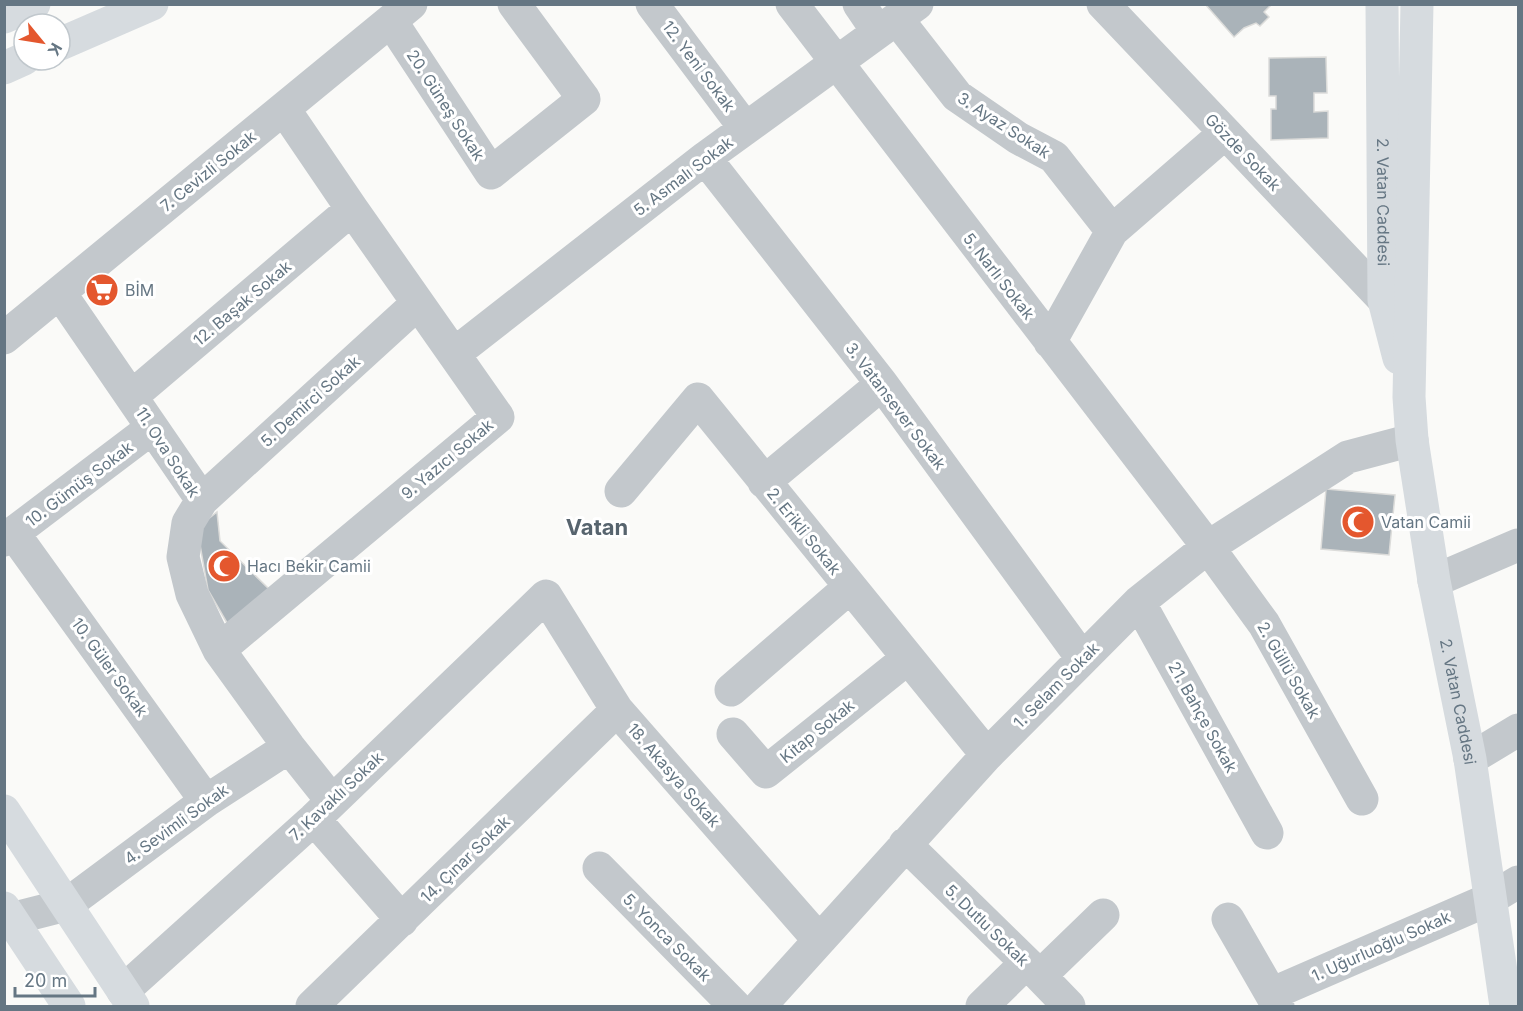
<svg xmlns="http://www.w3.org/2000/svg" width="1523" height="1011" viewBox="0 0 1523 1011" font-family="Inter,sans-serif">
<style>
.building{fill:#aab3b9;stroke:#dcdcda;stroke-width:1.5}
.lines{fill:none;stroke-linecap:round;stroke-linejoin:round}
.minor{stroke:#c3c8cc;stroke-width:33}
.major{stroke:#d6dbdf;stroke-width:33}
.labels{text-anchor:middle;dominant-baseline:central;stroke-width:6;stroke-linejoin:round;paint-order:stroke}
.street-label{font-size:16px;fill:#657683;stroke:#fff}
.poi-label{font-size:16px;fill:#657683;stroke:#fff;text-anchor:start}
.district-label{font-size:22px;font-weight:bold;fill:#57646e;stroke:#fff}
</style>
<rect width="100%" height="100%" fill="#fafaf8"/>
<path class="building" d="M1205,4H1272L1264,12L1269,17L1260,26L1256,23L1244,28L1234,37Z
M1326,57L1327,93H1314V112L1328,111V138L1271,140V109H1276V96H1269V58Z
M1326,489L1395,495L1389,555L1321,549Z
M217,512L220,541L271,591L230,628L208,590L197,528Z"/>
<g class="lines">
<path class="minor" d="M652,4L745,128
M792,4L1208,547L1264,624L1362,799
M859,4L878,32
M1103,4L1384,300
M897,19L957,96L1018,138L1054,157L1112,231
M391,21L491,173L584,99L514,4
M705,158L882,384L1082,658
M60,293L202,500L188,523L183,557L192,594L219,650L289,747L332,801
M4,338L411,4
M1050,342L1112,231L1225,133
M454,354L705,158L917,4
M132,396L352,209
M764,482L882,384
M621,491L698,399L987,755
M202,500L418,303
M14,534L206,801
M4,540L152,428
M1434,581L1518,545
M1139,602L1267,833
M219,650L498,417L352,209L284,109
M731,690L850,587
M733,734L766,772L908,658
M1470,759L1518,730
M314,819L402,920
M905,844L1040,976L1069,1006
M599,868L735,1006
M1228,919L1278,1006
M4,923L11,919L66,905L206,801L289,747
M1040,976L1103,915
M123,991L314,819L546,596L617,710L819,940
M1271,994L1490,899L1518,882
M312,1006L617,710
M760,1006L987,755L1139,602L1208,547L1348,457L1412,440
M982,1006L1026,963"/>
<g class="major">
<path id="s1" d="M1382,4L1384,300L1399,358"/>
<path id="s2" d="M1417,4L1409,397L1412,440L1434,581L1470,759L1506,1006"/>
<path d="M4,17L34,4"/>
<path d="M60,44L152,4"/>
<path d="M4,68L24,59"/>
<path d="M4,811L133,1006"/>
<path d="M4,908L69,1006"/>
</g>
</g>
<defs>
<symbol id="supermarket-disc" viewBox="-11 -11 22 22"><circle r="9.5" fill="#e4572e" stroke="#fff"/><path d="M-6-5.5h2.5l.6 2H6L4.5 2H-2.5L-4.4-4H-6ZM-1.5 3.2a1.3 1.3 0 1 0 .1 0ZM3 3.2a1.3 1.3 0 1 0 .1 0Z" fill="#fff"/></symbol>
<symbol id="mosque-disc" viewBox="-11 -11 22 22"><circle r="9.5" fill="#e4572e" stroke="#fff"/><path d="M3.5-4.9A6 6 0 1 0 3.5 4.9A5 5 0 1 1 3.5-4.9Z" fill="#fff"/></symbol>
</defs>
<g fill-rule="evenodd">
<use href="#supermarket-disc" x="83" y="271" width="38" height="38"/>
<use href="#mosque-disc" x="1339" y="503" width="38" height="38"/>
<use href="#mosque-disc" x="205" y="547" width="38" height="38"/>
</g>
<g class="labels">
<g class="street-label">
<text transform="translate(699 66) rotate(53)">12. Yeni Sokak</text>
<text transform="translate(446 105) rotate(57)">20. Güneş Sokak</text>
<text transform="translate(1004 125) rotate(33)">3. Ayaz Sokak</text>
<text transform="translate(1243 152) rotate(46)">Gözde Sokak</text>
<text transform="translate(208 171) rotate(-39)">7. Cevizli Sokak</text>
<text transform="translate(683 176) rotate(-37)">5. Asmalı Sokak</text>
<text stroke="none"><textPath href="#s1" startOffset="198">2. Vatan Caddesi</textPath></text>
<text transform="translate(999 276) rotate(52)">5. Narlı Sokak</text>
<text transform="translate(242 303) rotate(-40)">12. Başak Sokak</text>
<text transform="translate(310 401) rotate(-42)">5. Demirci Sokak</text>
<text transform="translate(896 406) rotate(53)">3. Vatansever Sokak</text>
<text transform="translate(168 452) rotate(57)">11. Ova Sokak</text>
<text transform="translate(447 459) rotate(-40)">9. Yazıcı Sokak</text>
<text transform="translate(79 484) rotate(-37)">10. Gümüş Sokak</text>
<text transform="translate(804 531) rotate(51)">2. Erikli Sokak</text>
<text transform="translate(110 667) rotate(54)">10. Güler Sokak</text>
<text transform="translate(1289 670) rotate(60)">2. Güllü Sokak</text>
<text transform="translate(1056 685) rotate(-45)">1. Selam Sokak</text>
<text stroke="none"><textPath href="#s2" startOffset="702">2. Vatan Caddesi</textPath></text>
<text transform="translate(1203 717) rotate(61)">21. Bahçe Sokak</text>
<text transform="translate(817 731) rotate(-39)">Kitap Sokak</text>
<text transform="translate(674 775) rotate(49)">18. Akasya Sokak</text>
<text transform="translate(336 796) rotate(-43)">7. Kavaklı Sokak</text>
<text transform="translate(176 824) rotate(-36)">4. Sevimli Sokak</text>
<text transform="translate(465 859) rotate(-44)">14. Çınar Sokak</text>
<text transform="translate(987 925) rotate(44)">5. Dutlu Sokak</text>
<text transform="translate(667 937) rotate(45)">5. Yonca Sokak</text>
<text transform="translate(1381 946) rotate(-24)">1. Uğurluoğlu Sokak</text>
</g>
<g class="poi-label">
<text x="125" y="290">BİM</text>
<text x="1381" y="522">Vatan Camii</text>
<text x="247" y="566">Hacı Bekir Camii</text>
</g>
<g class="district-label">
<text x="597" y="527">Vatan</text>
</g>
</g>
<rect width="1523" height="1011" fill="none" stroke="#657683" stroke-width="12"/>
<g transform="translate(42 42) rotate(120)"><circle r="28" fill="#ffffff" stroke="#c1c8cd" stroke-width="1.5"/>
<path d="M0-4.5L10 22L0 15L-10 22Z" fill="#e4572e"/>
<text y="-9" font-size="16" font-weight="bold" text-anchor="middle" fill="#657683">K</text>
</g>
<path d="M15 987v9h80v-9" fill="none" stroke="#657683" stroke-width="3"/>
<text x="24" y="987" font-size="18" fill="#657683" stroke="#ffffff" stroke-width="4.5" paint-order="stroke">20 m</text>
</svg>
